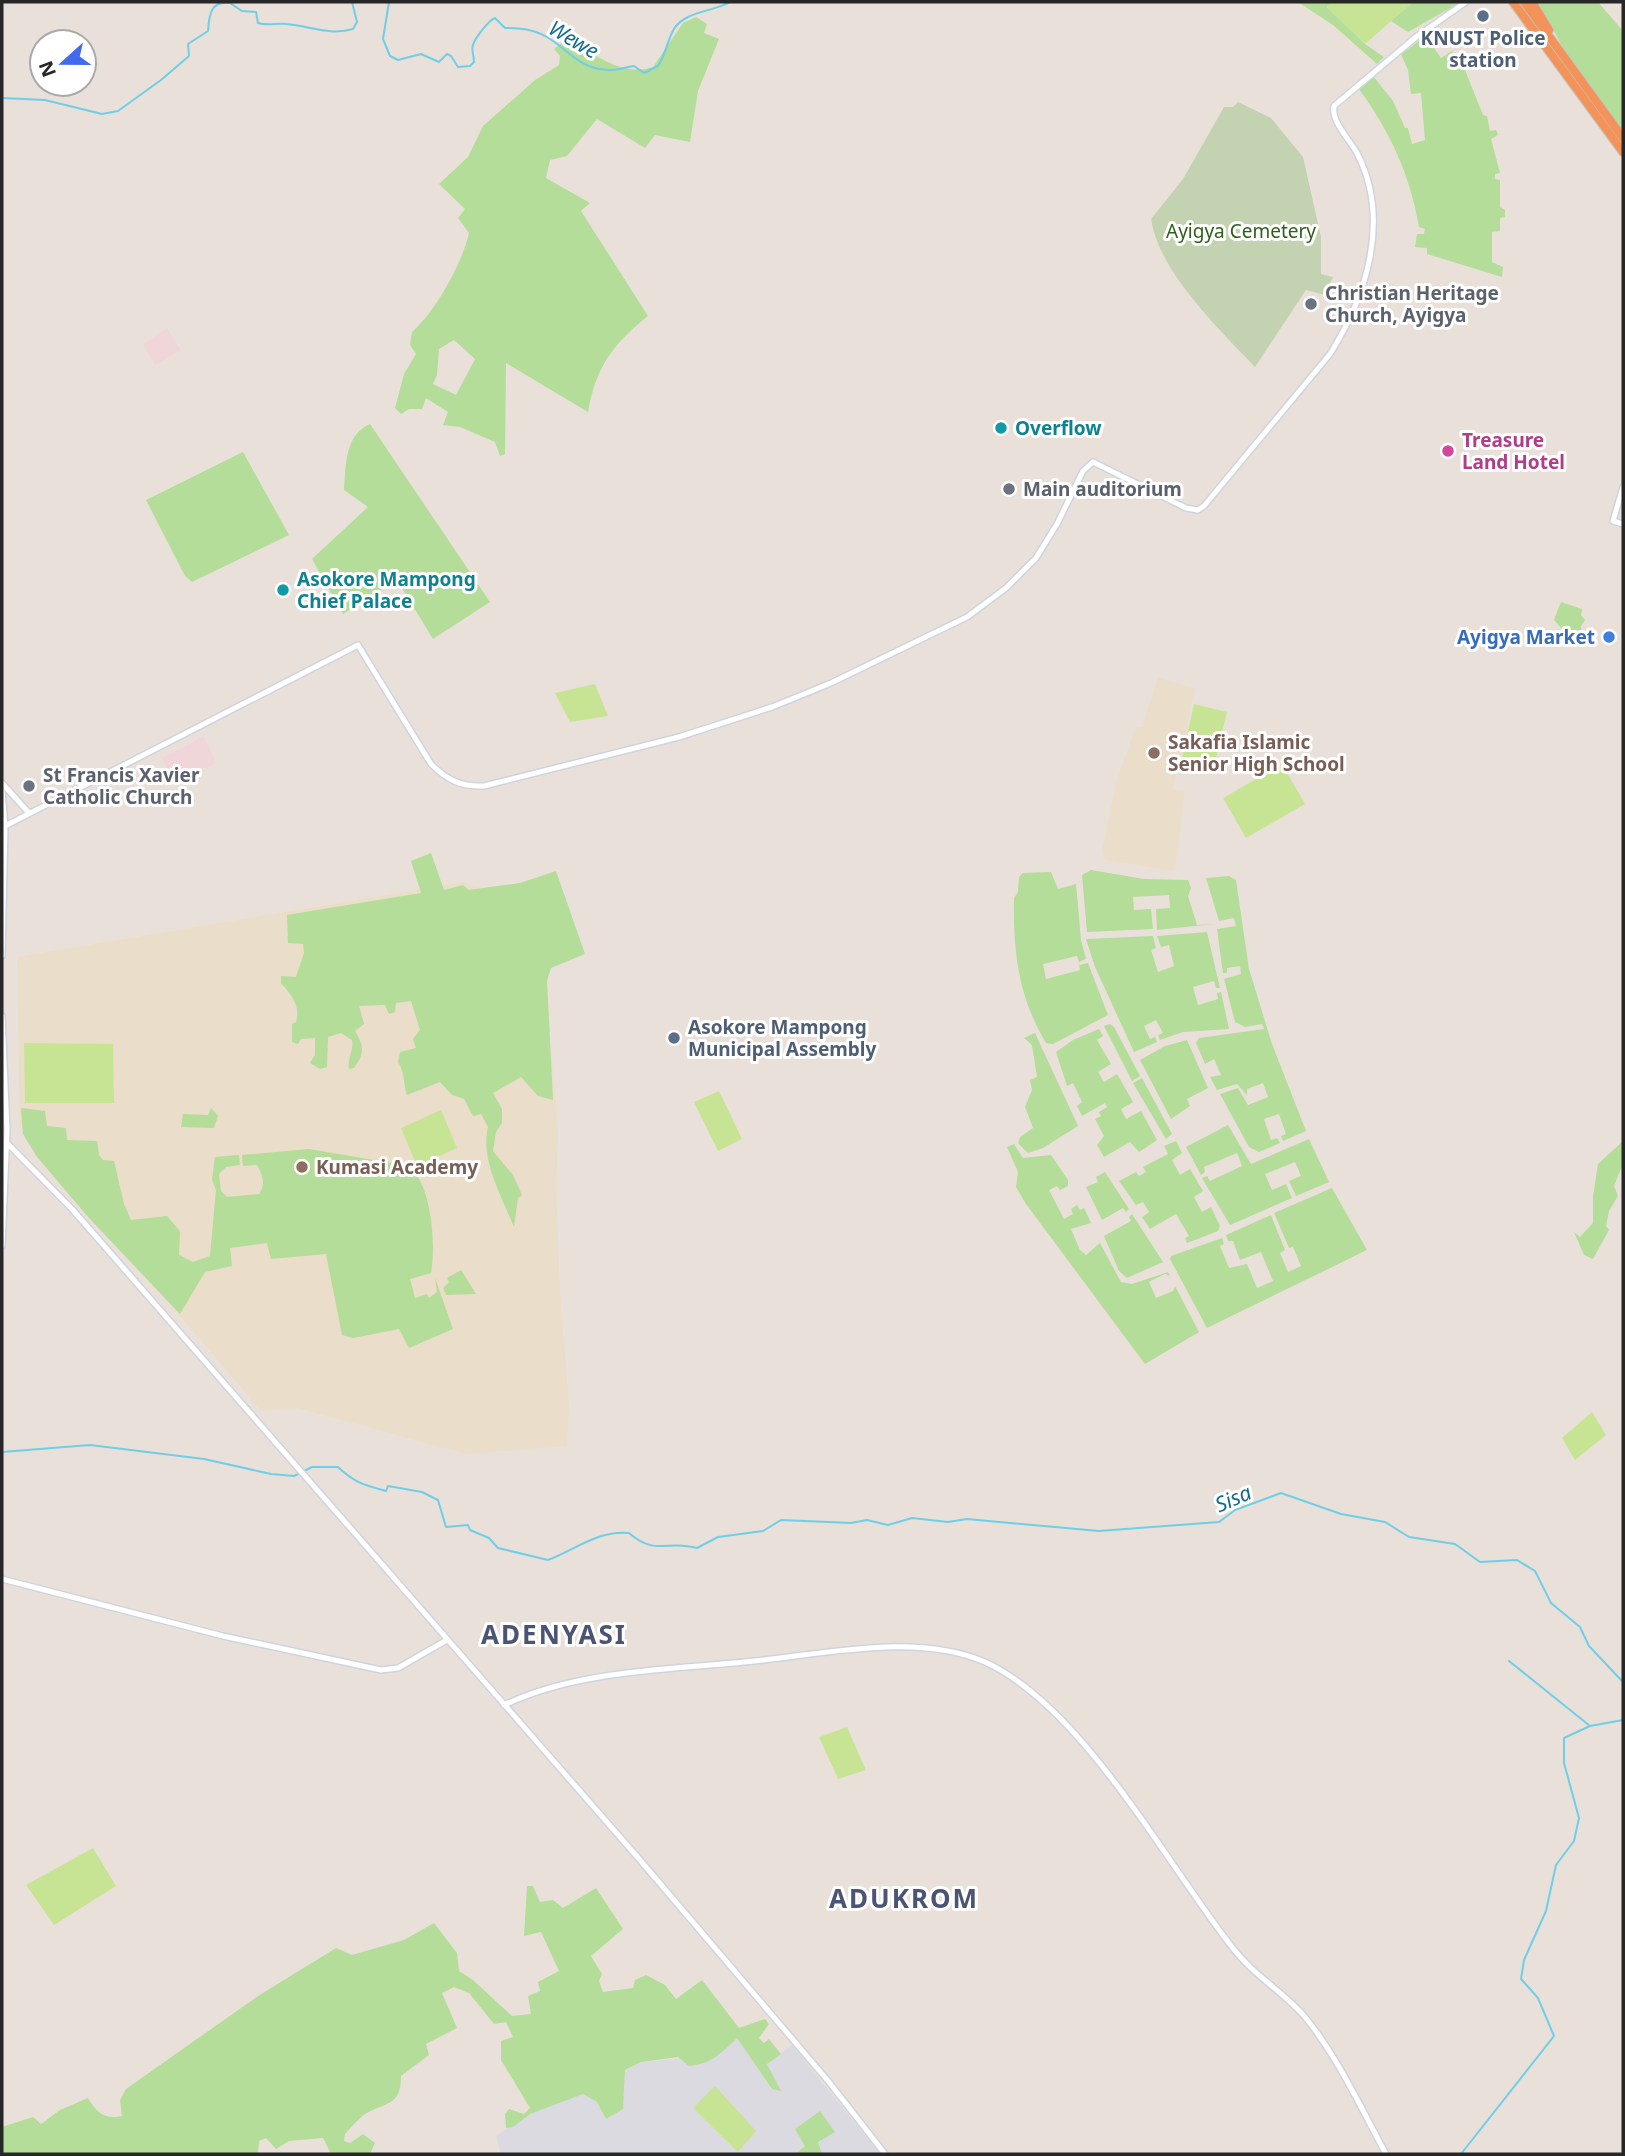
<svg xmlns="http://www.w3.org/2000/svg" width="1625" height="2156" viewBox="0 0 1625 2156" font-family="'Noto Sans',sans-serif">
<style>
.industrial{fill:#dbdae1}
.education{fill:#eaddc9}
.medical{fill:#f0d6d9}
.green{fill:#b3dd98;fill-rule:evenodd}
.cemetery{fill:#c3d2b1}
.pitch{fill:#c7e494}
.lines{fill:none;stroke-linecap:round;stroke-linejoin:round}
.stream{stroke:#70cee7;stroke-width:2}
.minor-casing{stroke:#ced3e0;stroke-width:8}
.highway-casing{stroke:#c3c3c3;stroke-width:10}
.minor{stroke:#fff;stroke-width:5}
.highway{stroke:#f49359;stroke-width:8}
.service-dot{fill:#5c6f8a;stroke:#fff;stroke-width:2.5}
.worship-dot{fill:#6b7280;stroke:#fff;stroke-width:2.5}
.culture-dot{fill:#0f9aa8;stroke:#fff;stroke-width:2.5}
.hotel-dot{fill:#d1479c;stroke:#fff;stroke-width:2.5}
.shop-dot{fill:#3f7fe0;stroke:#fff;stroke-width:2.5}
.education-dot{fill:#8d6e63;stroke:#fff;stroke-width:2.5}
.labels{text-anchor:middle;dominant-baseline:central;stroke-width:6;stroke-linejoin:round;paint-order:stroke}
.service-label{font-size:19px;font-weight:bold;fill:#4e5e75;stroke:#fff}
.park-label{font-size:19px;fill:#2e5e1d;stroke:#fff}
.worship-label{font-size:19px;font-weight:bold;fill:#5b616d;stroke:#fff;text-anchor:start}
.culture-label{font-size:19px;font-weight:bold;fill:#0d838f;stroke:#fff;text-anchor:start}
.hotel-label{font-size:19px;font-weight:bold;fill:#b23c85;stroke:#fff;text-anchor:start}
.shop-label{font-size:19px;font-weight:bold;fill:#366cbe;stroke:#fff;text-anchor:end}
.education-label{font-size:19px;font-weight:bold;fill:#785e54;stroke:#fff;text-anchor:start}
.water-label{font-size:21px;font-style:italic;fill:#146b8e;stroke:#fff}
.district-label{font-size:26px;font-weight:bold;letter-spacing:2px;fill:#4b5474;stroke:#fff}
</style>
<rect width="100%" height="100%" fill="#e9e1d9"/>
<path class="industrial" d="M737,2038L772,2089L780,2090L767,2064L792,2045L880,2154H822L818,2142L795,2154H501L496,2136L530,2114L584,2093L597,2102L606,2119L623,2109L625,2071L641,2062L720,2055Z"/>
<path class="education" d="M1158,678L1195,688L1173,789L1185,791L1175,871L1105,860L1102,851L1117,779L1136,727H1142Z
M464,882L483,889L545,972L558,1134L556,1184L560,1293L569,1403L567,1446L466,1454L298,1408L261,1411L177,1312L89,1218L37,1157L20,1126L17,957Z"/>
<path class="medical" d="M167,328L181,350L155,365L143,344Z
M204,736L216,763L174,785L162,758Z"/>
<path class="green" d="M1298,2H1333L1327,7L1365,44L1384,57L1377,64L1333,25Z
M1413,2H1461L1408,32L1391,21Z
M1538,2H1598L1623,31V131L1562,46Z
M696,17L707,24L704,33L719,39L698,91L690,142L655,135L645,148L597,119L567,156L550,160L546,178L590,203L581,211L648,316C612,345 596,367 588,412L506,363L505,454L500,456L495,442L460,427L443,425L448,412L426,398L422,409H409L401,414L395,408L404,374L416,354L410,345L412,332C435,312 462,264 469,233L458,218L465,209L439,184L468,157L483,126L535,80L559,65L560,56L554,49L571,36C591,55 624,77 653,67L683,23ZM454,340L475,359L456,395L433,384L437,375L439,349Z
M1426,36L1441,58L1452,51L1465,70L1483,115L1487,116L1490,131L1496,130L1498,135L1491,139L1500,173L1495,174V179L1500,180V207L1505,210V217L1500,218V231L1492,232V262L1503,267L1502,277L1427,254V248L1415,247L1417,234H1424L1425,229L1419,227C1410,174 1390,132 1359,89L1373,76L1393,101L1405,128H1408L1412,144L1425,140L1421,93L1411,94L1408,70L1401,54Z
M370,424L490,602L433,639L397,580L343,614L312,559L368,507L344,490C346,467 344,435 370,424Z
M243,452L289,535L192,582L185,576L146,500Z
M1561,602L1582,609L1581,615L1585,620L1581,626L1582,640L1574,642L1554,620Z
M431,853L444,890L463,885L469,890L520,883L556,871L585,954L551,968L547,981L553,1100L538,1096L521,1077L493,1093L502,1109V1123L496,1132L493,1151L513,1175L522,1195L518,1198L514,1227C502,1197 480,1160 488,1127L481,1114L473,1116L464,1099L452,1095L440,1082L407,1095C403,1083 405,1072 398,1062L400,1052L416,1048L413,1039L420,1030L411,1001L396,1003L395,1012L389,1014L385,1005L359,1006L364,1024L355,1031C364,1046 365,1053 354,1068L349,1069C347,1059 354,1051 352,1040L341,1033L328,1037L327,1067L320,1069L310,1063L315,1055V1038L301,1039L298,1044L292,1042V1024L296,1022C301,1006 291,994 281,983V976L296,977L304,953L303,944L288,943L287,915L421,893L411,861Z
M1091,870L1144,879L1188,880L1191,888L1188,896L1197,925L1214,924L1157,930L1156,909L1170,908L1169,895L1133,897L1134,910L1151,909L1153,929L1087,932L1082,875Z
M1051,872L1058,889L1076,884L1081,940L1086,959L1079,962L1077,956L1043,964L1046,979L1080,970L1079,965L1088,963L1108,1015L1053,1044L1046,1043C1018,996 1013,951 1014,898L1018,892L1019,877L1023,873Z
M1229,876L1236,880L1249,969L1272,1044L1306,1131L1283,1141L1281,1136L1286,1134L1279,1114L1264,1119L1271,1140L1277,1138L1280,1143L1259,1152L1249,1147L1220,1094L1238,1088L1248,1105L1268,1097L1263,1083L1247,1089V1095L1237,1084L1217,1090L1210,1077L1221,1075L1214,1059L1205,1064L1196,1043L1199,1038L1264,1029L1262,1024L1245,1027L1235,1022L1224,979L1241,974L1240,966L1227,968V973H1223L1217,929L1236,926L1234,918L1219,921L1206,878Z
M1207,932L1220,988H1216L1214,981L1193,987L1198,1005L1218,999L1217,993L1221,992L1229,1029L1183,1032L1160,1040L1158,1035L1163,1033L1156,1020L1144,1026L1150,1039L1155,1037L1157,1042L1134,1052L1095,967L1086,939L1153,936L1156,948L1151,950L1158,972L1174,966L1169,945L1161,947L1157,936Z
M1110,1024L1114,1027L1140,1076L1132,1081L1104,1026Z
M1099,1029L1103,1036L1097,1040L1111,1064L1098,1072L1104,1082L1117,1074L1133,1102L1121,1109L1126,1119L1141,1111L1157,1140L1139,1152L1130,1142L1104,1157L1097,1145L1104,1136L1095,1119L1101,1116L1099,1112L1107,1107L1105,1103L1082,1116L1077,1106L1082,1102L1073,1083L1067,1086L1056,1052L1073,1040Z
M1035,1033L1078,1126L1043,1148L1028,1153L1018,1143L1020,1137L1033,1128L1025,1107L1032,1090L1030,1080L1037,1077L1032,1045L1024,1038Z
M1187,1040L1208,1088L1187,1099L1190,1106L1171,1119L1140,1060L1165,1046Z
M1142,1078L1172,1134L1166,1139L1133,1083Z
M21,1108L45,1111L47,1126L66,1128L67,1140L97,1141L99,1155L103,1160L114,1161L124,1204L131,1220L167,1216L180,1231L179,1255L193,1262L210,1256L216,1190L212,1180L215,1157L239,1155L240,1165L226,1167L219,1174L221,1191L227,1197L259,1194C266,1185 263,1176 257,1165L243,1166L242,1155L309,1149L409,1166C432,1185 436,1245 431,1273L410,1279L415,1298L427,1294L429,1298L437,1292L435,1278L453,1329L409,1348L399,1329L353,1338L342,1335L326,1254L271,1259L267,1243L230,1248L232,1266L205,1272L180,1314L89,1218L37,1157L23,1134Z
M211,1108L218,1116L214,1128L181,1127L183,1114L208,1115Z
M1228,1125L1251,1164L1309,1139L1329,1182L1296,1196L1289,1181L1301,1176L1295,1162L1265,1174L1272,1190L1286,1184L1292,1198L1230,1225L1202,1178L1207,1176L1210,1181L1242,1166L1237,1153L1204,1167L1205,1172L1201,1175L1186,1147Z
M1176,1141L1182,1153L1172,1160L1180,1175L1190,1169L1203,1191L1194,1197L1202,1212L1211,1207L1220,1226L1218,1231L1187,1243L1185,1238L1189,1236L1176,1214L1150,1229L1142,1217L1149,1212L1143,1202L1136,1205L1119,1181L1136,1172L1139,1176L1146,1172L1143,1167L1168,1154L1164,1146Z
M1623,1141V1164L1614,1186L1618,1196L1609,1211L1606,1226L1609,1230L1593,1259L1584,1255L1574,1232L1580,1237L1593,1223V1196L1598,1164Z
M1014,1144L1023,1158L1051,1155L1068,1180V1186L1060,1190L1057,1186L1049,1190L1064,1219L1073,1214L1071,1209L1077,1205L1080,1210L1084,1208L1091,1223L1071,1229L1080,1250L1086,1255L1100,1243L1121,1282L1132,1284L1168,1272L1170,1276L1165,1274L1149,1282L1156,1298L1173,1291L1175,1286L1199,1332L1145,1364L1026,1204L1016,1187L1018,1172L1007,1147Z
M1105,1172L1129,1209L1126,1212L1123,1208L1102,1220L1086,1187L1098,1182L1096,1177Z
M1332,1188L1367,1250L1207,1328L1170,1259L1171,1256L1222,1238L1224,1244L1220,1246L1229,1268L1247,1264L1257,1288L1273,1281L1261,1252L1240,1260L1233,1241H1228L1226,1235L1271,1215L1285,1250L1280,1253L1288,1272L1301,1266L1293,1247L1289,1248L1274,1213Z
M1132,1214L1163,1262L1127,1278L1119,1271L1104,1236L1131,1221L1129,1217Z
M461,1270L476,1294L446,1295L443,1288L449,1282L447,1278Z
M527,1886H533L540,1902L553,1900L563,1908L596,1888L623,1929L591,1956L602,1974L599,1981L603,1992L633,1988L635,1980L646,1975L665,1985L676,1999L702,1980L739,2028L765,2019L769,2024L759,2038L764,2043L769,2039L781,2054L767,2064L781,2091L772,2089L737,2038C722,2053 711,2064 689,2066L678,2057L641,2062L625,2070L623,2109L606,2119L597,2102L583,2094L530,2114L513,2127L506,2128L505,2114L509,2109L524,2114L530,2108L501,2060V2041L513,2037L506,2022L494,2024L469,1993L454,1987L442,1993L457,2028L426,2044L429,2055L401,2076C401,2107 385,2102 365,2114C358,2119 351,2128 345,2134L344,2141L350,2143L363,2134L375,2143L370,2154H331L323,2138L289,2141L276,2149L266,2138L259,2141L258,2154H2V2127L33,2117L41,2124L60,2110L88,2098C97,2113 105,2120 122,2116L120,2100L126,2089L258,1996L336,1948L352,1955L404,1940L434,1923L457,1953L459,1971L473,1980L512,2016L531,2014L528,1996L540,1991L538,1982L559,1971L541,1932L524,1936Z
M820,2111L835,2132L818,2142L822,2154H795L805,2146L795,2129Z"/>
<path class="cemetery" d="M1238,102L1271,118L1303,157L1321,237V274L1333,277L1325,295L1306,290L1255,367C1219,329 1159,272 1151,219L1183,179L1224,107H1233Z"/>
<path class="pitch" d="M1333,2H1413L1365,44L1327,7Z
M595,684L608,716L570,722L555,693Z
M1194,704L1227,712L1213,770L1181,762Z
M1282,764L1305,804L1246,838L1223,798Z
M24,1043L113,1044L114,1103H25Z
M719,1091L742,1139L718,1151L694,1102Z
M441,1110L457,1148L417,1166L401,1128Z
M1592,1412L1606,1435L1575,1460L1562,1438Z
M847,1727L866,1770L838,1779L819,1737Z
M93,1848L116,1886L54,1925L26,1885Z
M715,2086L756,2131L738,2152L693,2108Z"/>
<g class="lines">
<path class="stream" d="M389,2L383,39L390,56L398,60L421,54L439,62L447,54L451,56L458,67L470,66L474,62C474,56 471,49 473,45C475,38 489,20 495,18L505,28C564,26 562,67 608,70C617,71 625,67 634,66L644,73L658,66C666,54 667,41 674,29C685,11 713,12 730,2
M2,98L45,100L102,114L118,111L161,80L189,56L188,44L208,31C209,15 211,0 230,3L242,11L256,12L258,23C267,26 277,23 286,24C310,26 330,36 353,29L357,22L352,2
M2,1452L90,1445L204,1459L271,1474L294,1476L312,1467H338C355,1483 364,1485 386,1491L388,1486L422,1492L438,1500L446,1527L468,1525L470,1530L489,1538L498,1548L548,1560C575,1550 598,1530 629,1533C657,1557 666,1539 697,1548L718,1537L763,1531L781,1520L851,1523L867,1520L888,1525L912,1518L948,1522L967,1519L1099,1531L1219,1522L1235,1510L1281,1493L1341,1514L1385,1522L1409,1537L1455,1544L1480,1562L1517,1560L1535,1571L1551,1603L1580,1627L1589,1646L1623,1682
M1509,1661L1590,1726
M1461,2154L1554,2036L1538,1998L1521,1979L1524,1960L1546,1911L1556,1865L1574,1841L1579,1818L1564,1763V1738L1590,1726L1623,1720"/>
<defs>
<path id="minor" d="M1623,487L1613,521L1623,524
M2,783L29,813
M2,791L5,826L2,956
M5,826L358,645L431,764C447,780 461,787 484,786L679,737L772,707L831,683L967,617L1006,588L1036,558L1057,524L1083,471L1093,462L1186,508L1198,510L1204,506L1330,354C1367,295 1391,219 1357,153C1350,140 1331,122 1334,106L1416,37L1466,2
M2,1016L7,1130L2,1246
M7,1143L72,1209L640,1860L829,2082L885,2154
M2,1579L223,1636L381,1670L398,1668L447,1640
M504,1705C580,1669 672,1670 754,1661C825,1654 917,1632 985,1662C1082,1706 1166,1863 1232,1947C1254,1976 1284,1992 1305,2017C1337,2056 1362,2110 1386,2154"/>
<path id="highway" d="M1513,2L1623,152
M1524,2L1623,138
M1532,2L1549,30"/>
</defs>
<use href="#minor" class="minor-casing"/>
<use href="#highway" class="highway-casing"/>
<use href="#minor" class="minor"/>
<use href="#highway" class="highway"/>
</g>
<g class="service-dot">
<circle cx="1483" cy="16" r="7"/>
<circle cx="674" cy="1038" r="7"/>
</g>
<g class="worship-dot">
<circle cx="1311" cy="304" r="7"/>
<circle cx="1009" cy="489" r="7"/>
<circle cx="29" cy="786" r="7"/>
</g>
<g class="culture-dot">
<circle cx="1001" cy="428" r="7"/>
<circle cx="283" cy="590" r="7"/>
</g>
<circle class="hotel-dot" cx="1448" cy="451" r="7"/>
<circle class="shop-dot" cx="1609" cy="637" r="7"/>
<g class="education-dot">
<circle cx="1154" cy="753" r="7"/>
<circle cx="302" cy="1167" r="7"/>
</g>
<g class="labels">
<g class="service-label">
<text x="1483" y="38">KNUST Police<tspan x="1483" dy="22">station</tspan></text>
<text x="688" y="1027" text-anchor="start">Asokore Mampong<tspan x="688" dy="22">Municipal Assembly</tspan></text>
</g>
<g class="park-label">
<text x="1241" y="231">Ayigya Cemetery</text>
</g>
<g class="worship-label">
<text x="1325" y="293">Christian Heritage<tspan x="1325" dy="22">Church, Ayigya</tspan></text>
<text x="1023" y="489">Main auditorium</text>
<text x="43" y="775">St Francis Xavier<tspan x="43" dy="22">Catholic Church</tspan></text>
</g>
<g class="culture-label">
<text x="1015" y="428">Overflow</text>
<text x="297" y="579">Asokore Mampong<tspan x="297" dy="22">Chief Palace</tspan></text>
</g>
<g class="hotel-label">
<text x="1462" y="440">Treasure<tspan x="1462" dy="22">Land Hotel</tspan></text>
</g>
<g class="shop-label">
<text x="1595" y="637">Ayigya Market</text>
</g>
<g class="education-label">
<text x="1168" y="742">Sakafia Islamic<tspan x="1168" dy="22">Senior High School</tspan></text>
<text x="316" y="1167">Kumasi Academy</text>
</g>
<g class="water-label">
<text transform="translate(574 39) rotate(30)">Wewe</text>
<text transform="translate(1233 1498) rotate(-24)">Sisa</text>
</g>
<g class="district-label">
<text x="554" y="1634">ADENYASI</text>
<text x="904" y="1898">ADUKROM</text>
</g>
</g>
<rect width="1625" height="2156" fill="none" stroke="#272727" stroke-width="7"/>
<g transform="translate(63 63) rotate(249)"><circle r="33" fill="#ffffff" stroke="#a9a9a9" stroke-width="2"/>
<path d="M0-5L12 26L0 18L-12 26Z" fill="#406bef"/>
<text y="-10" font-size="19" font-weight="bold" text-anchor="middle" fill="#272727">N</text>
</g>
</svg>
